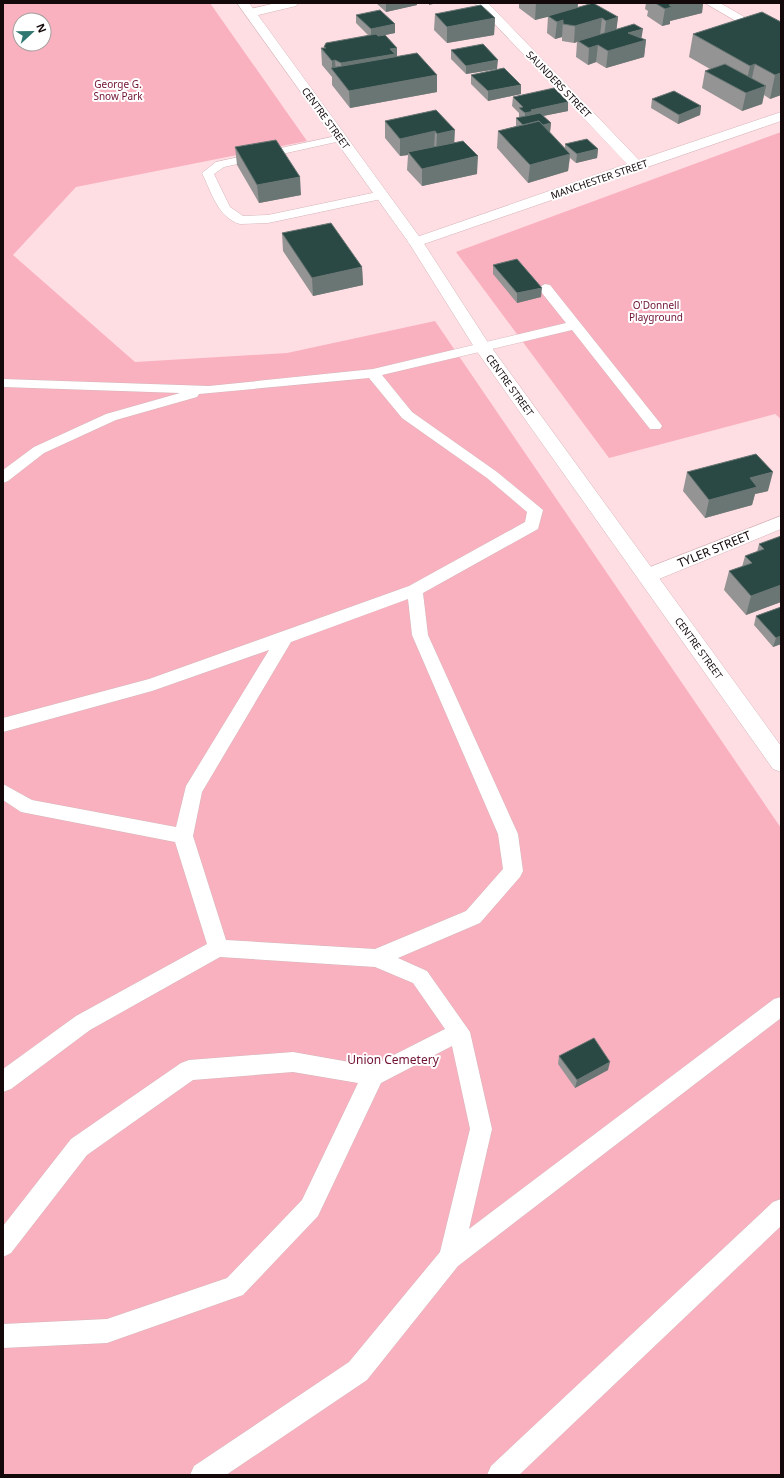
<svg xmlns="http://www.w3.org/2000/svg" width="784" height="1478" viewBox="0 0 784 1478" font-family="'Noto Sans',sans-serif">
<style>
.green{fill:#fab1bf;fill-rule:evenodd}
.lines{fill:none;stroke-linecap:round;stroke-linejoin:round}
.lane-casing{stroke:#d5b5ba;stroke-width:1}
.street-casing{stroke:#d5b5ba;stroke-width:1}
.secondary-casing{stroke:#d5b5ba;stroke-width:1}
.lane{fill:#fff;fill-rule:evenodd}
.street{fill:#fff;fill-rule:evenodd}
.secondary{fill:#fff;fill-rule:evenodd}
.wall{fill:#949494}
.shaded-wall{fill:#6a7674}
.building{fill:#2a4945;stroke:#6a7674}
.labels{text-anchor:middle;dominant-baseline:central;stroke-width:4;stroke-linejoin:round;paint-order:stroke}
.far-park-label{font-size:10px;fill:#6f1132;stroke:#fff}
.far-street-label{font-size:10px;fill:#13090b;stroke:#fff}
.street-label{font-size:12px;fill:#13090b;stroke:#fff}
.park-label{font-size:12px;fill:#6f1132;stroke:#fff}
</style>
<rect width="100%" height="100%" fill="#ffdee3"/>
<path class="green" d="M3,3H210L307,141L76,187L13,255L135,362L287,353L435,321L781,828V1475H3ZM20,20H44V44H20Z
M781,132V419L775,414L609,458L456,252Z"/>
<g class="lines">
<defs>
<path id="lane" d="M341,135L345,136L347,138L345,140L224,167L214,174L230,207L243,216L268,215L382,191L386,192L388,195L386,198L268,223L240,224C218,218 211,191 202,173L216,162Z
M545,284L550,285L660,423L662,426L660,429H650L572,330L382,375L412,412L497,472L543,510L538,529L423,593L428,635L518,834L523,871L520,877L480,923L398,958L427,971L470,1032L492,1129L469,1229L774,999L781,997V1018L458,1266L367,1380L226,1475H190L194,1466L349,1362L440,1252L470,1129L452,1046L381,1083L318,1216L243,1295L107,1343L3,1348V1324L107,1319L227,1278L302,1200L358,1083L293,1072L193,1080L87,1155L11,1253L3,1257V1226L71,1139L181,1063L189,1060L293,1052L372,1066L445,1029L413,983L375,967L220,957L90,1030L11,1089L3,1092V1069L76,1016L207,944L175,842L21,812L3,800V784L32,800L176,827L186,786L269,650L152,691L3,732V718L149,679L409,586L525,522L527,512L487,478L402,418L369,378L199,394L197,397L116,420L44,453L8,481L3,483V470L34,447L106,414L180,393L3,387V379L209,386L373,369L566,323L538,288ZM408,599L412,635L498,834L503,869L466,911L375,949L226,940L193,836L202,792L291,642Z
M781,1199V1226L519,1475H487L491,1466L773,1202Z"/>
<path id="street" d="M276,3H298L296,6L250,17L244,13L246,10Z
M475,3H488L639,160L781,112V121L421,245H411L408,242L411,239L627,164Z
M705,3H720L781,38V47Z
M781,516V529L654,581L647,583L640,581L637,576L640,571Z"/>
<path id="secondary" d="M237,3H249L421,239L489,344L781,746V772L773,769L476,350L409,243Z"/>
</defs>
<use href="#lane" class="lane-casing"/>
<use href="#street" class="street-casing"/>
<use href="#secondary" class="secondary-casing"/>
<use href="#lane" class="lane"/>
<use href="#street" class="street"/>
<use href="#secondary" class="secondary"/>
</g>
<path class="wall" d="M376,3H417V5L386,12Z
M519,3H578V8L618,17L616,29L646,40L644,57L606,68L596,62L588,65L576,57L577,42L574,43L562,41V37L555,39L547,33L548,16L535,20L519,8Z
M646,3H703L702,13L670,21V24L662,26L647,16L648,11L645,9Z
M762,12L781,95L770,99L764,95L762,104L742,111L702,88L705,71L710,69L689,57L693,34Z
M435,14L495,18L494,35L447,43L434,30Z
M356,15L395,24V33L385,35L397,48V56L437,75V92L350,108L332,85V77L322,65L321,48H324V47L369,36L356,23Z
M451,50L497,69L466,74L451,59Z
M471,75L521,94L488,101L471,84Z
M513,97L568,102V111L543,116L551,123L550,132L565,148V144L598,149L597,158L576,163L570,158L568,171L528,183L497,148L498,131L516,126V118H520L519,117V113L512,106Z
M652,99L701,106L700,115L678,124L651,108Z
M436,110L454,142L477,174L422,186L407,170L408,155L400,156L385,138V121Z
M235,147L301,195L259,203L237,165Z
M282,233L362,267L363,285L313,296L283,251Z
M493,265L541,297L517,303L493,274Z
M687,472L768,491L755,494L752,505L705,518L683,491Z
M781,536V602L746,615L724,590L729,571L742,567L745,556L757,552L759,544Z
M781,607V644L773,647L754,625L756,616Z
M559,1056L608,1070L575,1088L558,1064Z"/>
<path class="shaded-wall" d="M386,3H417V5L386,12Z
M429,3H437L429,5Z
M536,3H578L577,10L535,20Z
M678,3H703L702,13L670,21V24L662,26L665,9L669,5Z
M618,17L616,34L604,37L606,21Z
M495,18L494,35L447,43V27Z
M602,18L600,35L578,41L577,42L574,43L575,26Z
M563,20L562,37L555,39L557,22Z
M395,24V33L371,38V29Z
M643,29L641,41L646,40L644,57L606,68L608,51L628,33Z
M598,45L596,62L588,65L589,48Z
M397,48V65L342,80L341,63L390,49Z
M335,60L336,74L332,69V61Z
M498,60L497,69L466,74V66Z
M755,64L750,87L745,89L750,66Z
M781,73V95L770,99L775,75Z
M437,75V92L350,108L349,91Z
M521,85V94L488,101V91Z
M766,86L762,104L742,111L746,93Z
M568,102V111L533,118L525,122V113L531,110Z
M701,106L700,115L678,124L679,115Z
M551,123L550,132L527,138L528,129Z
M455,130L454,148L436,152L437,134Z
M435,131L434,149L408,152V155L400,156V139Z
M598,149L597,158L576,163L577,154Z
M570,154L568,171L528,183L530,165Z
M478,156L477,174L422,186V169Z
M300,177L301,195L259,203L257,185Z
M362,267L363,285L313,296L312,278Z
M542,288L541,297L517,303V293Z
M773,472L768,491L755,494L752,505L705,518L709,500L750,478Z
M781,585V602L746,615L751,596Z
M781,636V644L773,647L776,638Z
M610,1062L608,1070L575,1088L577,1080Z"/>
<path class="building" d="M593,3L618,17L606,21L602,18L575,26L563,24V20L557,22L548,16Z
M655,3H678L669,5L672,7L665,9Z
M481,5L495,18L447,27L435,14Z
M380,10L395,24L371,29L356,15Z
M762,12L781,22V73L775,75L755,64L750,66L693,34Z
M634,24L643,29L628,33L646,40L608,51L598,45L589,48L578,41Z
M376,34L378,36L385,35L397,48L390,49L395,54L341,63L335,60L332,61L321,48H326L324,47L326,43Z
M483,44L498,60L466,66L451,50Z
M417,53L437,75L349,91L331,68Z
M725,64L766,86L746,93L705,71Z
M504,68L521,85L488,91L471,75Z
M554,88L568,102L531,110L534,111L525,113L519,108L523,107L513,97Z
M674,91L701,106L679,115L652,99Z
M436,110L455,130L437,134L435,131L400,139L385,121Z
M540,113L551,123L543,125L539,121L523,125L516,118Z
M539,121L570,154L530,165L498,131Z
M587,139L598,149L577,154L565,144Z
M276,140L300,177L257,185L235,147Z
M463,141L478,156L422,169L408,152Z
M331,223L362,267L312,278L282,233Z
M517,259L542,288L517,293L493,265Z
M756,454L773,472L750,478L757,487L709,500L687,472Z
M781,536V585L751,596L729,571L752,563L745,556L764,549L759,544Z
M781,607V636L776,638L756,616Z
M594,1038L610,1062L577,1080L559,1056Z"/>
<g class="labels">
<g class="far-park-label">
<text x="118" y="84">George G.<tspan x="118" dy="12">Snow Park</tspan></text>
<text x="656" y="305">O'Donnell<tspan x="656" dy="12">Playground</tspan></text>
</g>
<g class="far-street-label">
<text transform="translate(559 84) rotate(46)">SAUNDERS STREET</text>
<text transform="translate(326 118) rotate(54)">CENTRE STREET</text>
<text transform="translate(599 179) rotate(-19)">MANCHESTER STREET</text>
<text transform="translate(510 385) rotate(54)">CENTRE STREET</text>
<text transform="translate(699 648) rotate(54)">CENTRE STREET</text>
</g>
<g class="street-label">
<text transform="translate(714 549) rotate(-22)">TYLER STREET</text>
</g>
<g class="park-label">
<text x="393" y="1059">Union Cemetery</text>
</g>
</g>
<rect width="784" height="1478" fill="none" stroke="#13090b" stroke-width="8"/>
<g transform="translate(32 32) rotate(68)"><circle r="19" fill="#ffffff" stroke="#a19d9d"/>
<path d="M0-3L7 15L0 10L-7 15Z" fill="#2f7770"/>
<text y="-6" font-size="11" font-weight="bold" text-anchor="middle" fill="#13090b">N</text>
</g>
</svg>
